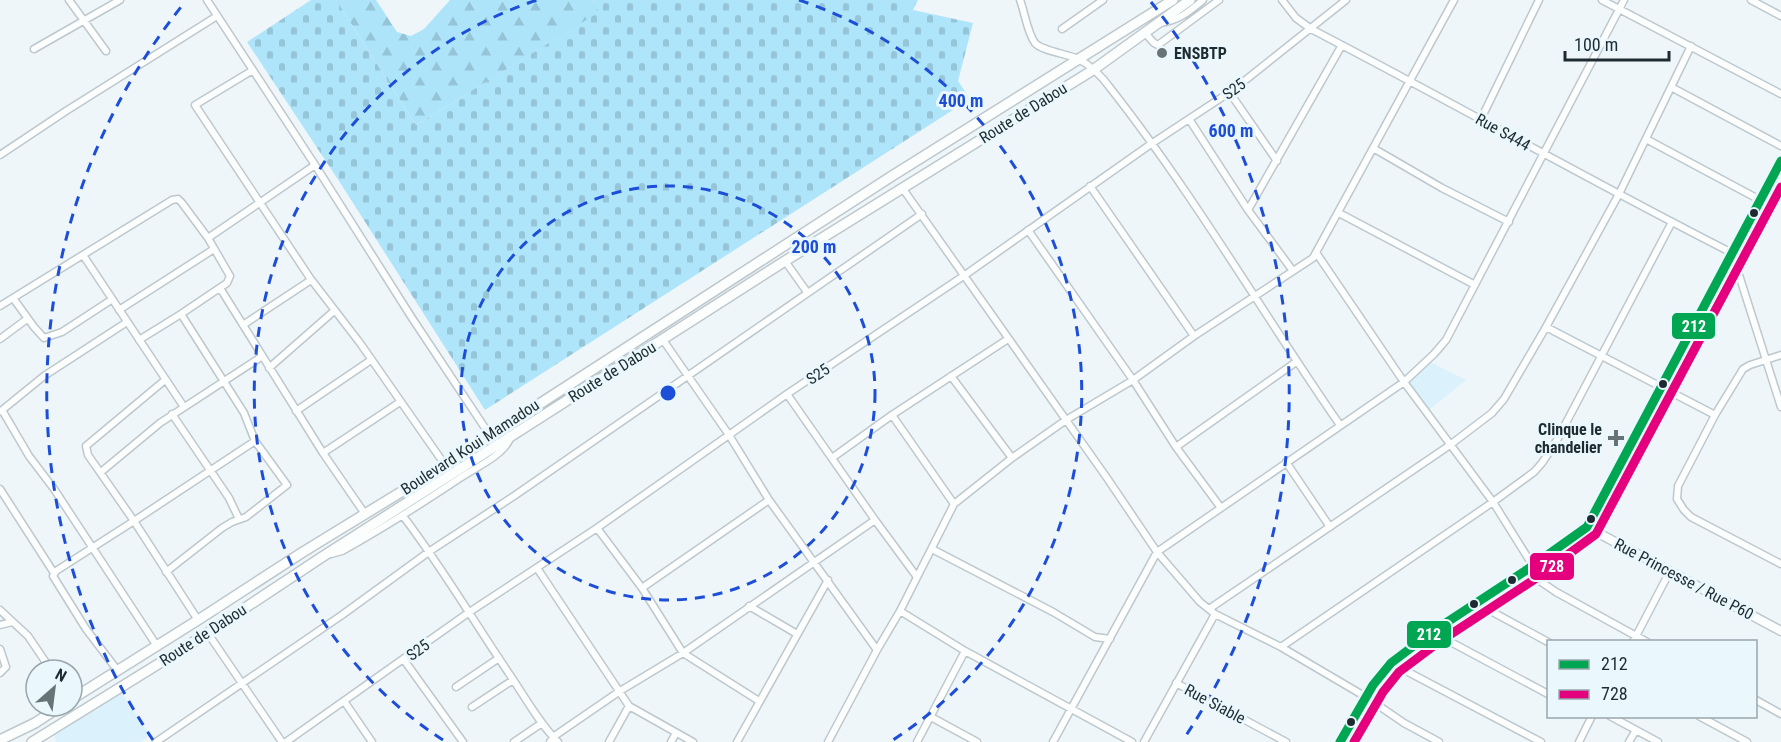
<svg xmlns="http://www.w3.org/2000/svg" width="1781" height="742" viewBox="0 0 1781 742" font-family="'Roboto Condensed',sans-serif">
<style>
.built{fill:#dbf2fd}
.forest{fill:url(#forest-firs)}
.cemetery{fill:url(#cemetery-stones)}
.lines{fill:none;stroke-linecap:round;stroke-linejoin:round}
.street-casing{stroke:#bec8cc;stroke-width:9}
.secondary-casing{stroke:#bec8cc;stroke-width:11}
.primary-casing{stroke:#bec8cc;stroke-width:12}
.street{stroke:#fcfefe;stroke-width:6}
.secondary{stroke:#fcfefe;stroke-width:8}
.primary{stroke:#fcfefe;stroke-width:9}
.bus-1-casing{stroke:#eaf8fe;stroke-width:14}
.bus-2-casing{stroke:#eaf8fe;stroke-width:14}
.bus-1{stroke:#00a651;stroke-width:9}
.bus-2{stroke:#e5007d;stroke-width:9}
.ring{fill:none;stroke:#1d4ed8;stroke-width:3;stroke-dasharray:10 8}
.poi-dot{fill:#677377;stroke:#eaf8fe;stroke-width:2}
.bus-dot{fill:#1e2c31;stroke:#eaf8fe;stroke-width:2}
.labels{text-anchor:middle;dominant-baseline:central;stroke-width:6;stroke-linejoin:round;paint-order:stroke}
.poi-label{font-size:16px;font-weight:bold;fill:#1e2c31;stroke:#eaf8fe;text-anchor:start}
.street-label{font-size:16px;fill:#1e2c31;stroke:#eaf8fe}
.centre{fill:#1d4ed8;stroke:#eaf8fe;stroke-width:3}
.ring-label{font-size:18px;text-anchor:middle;font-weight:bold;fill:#1d4ed8;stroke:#eaf8fe;stroke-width:6;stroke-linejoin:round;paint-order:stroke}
.line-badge{stroke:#eaf8fe;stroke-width:2}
.badge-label{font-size:16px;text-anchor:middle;font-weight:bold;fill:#fff}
</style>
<defs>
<pattern id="forest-firs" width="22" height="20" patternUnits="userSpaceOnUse" patternTransform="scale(1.5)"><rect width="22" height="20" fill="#aee4fa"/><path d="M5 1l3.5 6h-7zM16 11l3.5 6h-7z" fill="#95c4d7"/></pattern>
<pattern id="cemetery-stones" width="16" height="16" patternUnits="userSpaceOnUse" patternTransform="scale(1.5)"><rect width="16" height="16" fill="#afe5fb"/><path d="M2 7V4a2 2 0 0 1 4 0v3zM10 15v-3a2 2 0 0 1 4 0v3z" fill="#96c5d8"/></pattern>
</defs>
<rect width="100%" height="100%" fill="#eef6fa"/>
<path class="built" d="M1430,362L1466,380L1428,411L1407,382Z
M117,686L150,735L141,742H56L52,726Z"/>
<path class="forest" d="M336,0H376L397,32L411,36L424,29L450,0H592L600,12L416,125Z"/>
<path class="cemetery" d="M311,0H336L416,125L599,12L592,0H918L913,10L973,23L958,81L970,99L485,410L339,181L247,42Z"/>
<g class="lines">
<defs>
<path id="street" d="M69,0L106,51
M207,0L315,165L412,318L489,434
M1020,0C1025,13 1027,32 1035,43C1042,51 1068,54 1078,59C1091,65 1103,78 1111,89C1195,196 1263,314 1340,425
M1282,0L1296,18L1311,29C1452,102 1590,181 1732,253L1781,407
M1602,0L1781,94
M1751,0L1781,16
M1160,23C1178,21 1189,12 1203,0
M1062,29L1103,0
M1145,33L1154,43L1158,45L1219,0
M34,49L120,0
M253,70L195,105L310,278L360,343L445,465
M1671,87L1781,146
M1230,93L1277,161
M1189,119L1248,210L1293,271
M1481,119L1539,0
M1646,139L1760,200
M1373,148L1442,188L1509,222
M0,155L66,111L217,16
M1090,186L1194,336
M903,189L1107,478L1157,552L1200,602L1215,614L1281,647L1366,697L1404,723L1439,742
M1248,210L1342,45
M1339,213L1475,285
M1028,230L1133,380L1176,447L1221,508
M208,238L315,165
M1317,254L1404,382L1493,502L1533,566
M83,255L184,407
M785,261L807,292
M220,288L323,453L365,514
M13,298L34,327L44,338L62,332L111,300
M0,306L172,200L178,199L182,203L208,238L230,276L227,283L181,314L244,413L255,441L287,485L246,517L232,522L222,528L166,572
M119,310L214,249
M243,325L311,280
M1546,327L1715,415
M0,339L27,319
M139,340L181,314
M663,340L729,435L769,500L877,650
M1781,355L1750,365L1743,369L1715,415L1678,486L1677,499L1684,510L1691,517L1781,564
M269,368L334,311
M951,376L1012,458
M165,380L86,446L88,455L134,521L255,441
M787,394L875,520L917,577
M2,410L29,456L54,489L157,646
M1,411L44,376L127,322
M296,411L371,360
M172,414L229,498L239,519
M892,415L954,504
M1176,447L1296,362
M323,453L400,402
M832,458L892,415L1008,339
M1286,462L1330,527
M101,472L160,423L261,357
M0,489L54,573
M403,516C442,567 474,622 510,675C525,697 539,723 558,742
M597,528L642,588L683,653L759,701
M932,549L1053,612L1095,637L1110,639
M331,554L342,551C382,529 421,504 460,478C476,467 501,457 510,439
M537,568L629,706L693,742
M1525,571L1556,592L1647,642
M642,588L769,500
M1476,603L1548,642
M749,606L797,634
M1209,609L1450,445L1492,413L1504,399L1546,327L1619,194L1691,46
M0,610L28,636L51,670
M900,611L965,651L1132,742
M0,625L12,622
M207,632L282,742
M1432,632L1548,694
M1633,642L1670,571
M1281,647L1493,502L1534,472L1542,463L1557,440L1672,222
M0,649L6,667L0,673
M404,660L463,742
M1391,663L1541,742
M118,671L86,629L53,576L56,571L134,521L198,620
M1176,683L1286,742
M456,687L499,658
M1756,700L1781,714
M344,701L372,742
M472,707L513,680
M1610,716L1658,742
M1699,716L1747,742
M931,717L977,742
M156,742L342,615L430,551L514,496L922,214
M286,742L468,613L597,528L787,394L965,275L1151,144L1233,90L1346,0
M514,742L542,723
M550,742L553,737L620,691L683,653L875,520
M609,742L629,706
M671,742L676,733
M737,742L828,580
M828,742L877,650L900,611L954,504L1012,458L1066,420L1133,380L1194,336L1313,258L1454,0
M917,742L965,651
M1053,742L1157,552L1404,382L1434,354L1446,340L1624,0
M1144,742L1215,614
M1579,742L1592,716
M1629,742L1636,730"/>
<path id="secondary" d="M1587,527L1781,631
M1340,742L1373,685L1391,663L1432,632L1525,571L1587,527L1781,161"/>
<path id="primary" d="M72,699L198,620L303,552L445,465L892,176L1173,0
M0,740L35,723L61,706
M32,742L189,645L322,557L785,261L1093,70L1190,0"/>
</defs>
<use href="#street" class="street-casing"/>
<use href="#secondary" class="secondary-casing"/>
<use href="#primary" class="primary-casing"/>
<use href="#street" class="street"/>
<use href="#secondary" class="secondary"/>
<use href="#primary" class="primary"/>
<defs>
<path id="bus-1" d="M1340,742L1373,685L1391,663L1432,632L1525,571L1587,527L1781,161"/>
<path id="bus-2" d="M1354,742L1383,692L1399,672L1439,642L1532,581L1596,534L1781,187"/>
</defs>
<use href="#bus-1" class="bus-1-casing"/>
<use href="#bus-2" class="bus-2-casing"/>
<use href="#bus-1" class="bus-1"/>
<use href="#bus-2" class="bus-2"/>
</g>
<g class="ring">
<circle cx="668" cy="393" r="207"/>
<path d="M443 740A414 414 0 0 1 537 0M799 0A414 414 0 0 1 893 740"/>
<path d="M153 740A621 621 0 0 1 185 2M1151 2A621 621 0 0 1 1183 740"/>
</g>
<g class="poi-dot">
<circle cx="1162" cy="53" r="6"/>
<path d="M1613 429h6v6h6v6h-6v6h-6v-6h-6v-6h6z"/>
</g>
<g class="bus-dot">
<circle cx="1754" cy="213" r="5"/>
<circle cx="1663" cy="384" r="5"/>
<circle cx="1591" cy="519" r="5"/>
<circle cx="1512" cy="580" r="5"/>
<circle cx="1474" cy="604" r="5"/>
<circle cx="1351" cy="722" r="5"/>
</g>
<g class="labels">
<g class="poi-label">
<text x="1174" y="53">ENSBTP</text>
<text x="1602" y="429" text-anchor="end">Clinque le<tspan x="1602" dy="18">chandelier</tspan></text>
</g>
<g class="street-label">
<text transform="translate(1234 89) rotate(-36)">S25</text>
<text transform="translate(1023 113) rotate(-32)">Route de Dabou</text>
<text transform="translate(1503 132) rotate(29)">Rue S444</text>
<text transform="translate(612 372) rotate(-32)">Route de Dabou</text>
<text transform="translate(818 374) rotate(-34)">S25</text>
<text transform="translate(470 447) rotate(-33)">Boulevard Koui Mamadou</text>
<text transform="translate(1684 579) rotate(28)">Rue Princesse / Rue P60</text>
<text transform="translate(203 635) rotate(-33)">Route de Dabou</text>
<text transform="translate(418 650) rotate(-36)">S25</text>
<text transform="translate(1215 704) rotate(28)">Rue Siable</text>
</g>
</g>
<circle cx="668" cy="393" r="9" class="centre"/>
<g class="ring-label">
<text x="961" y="107">400 m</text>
<text x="1231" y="137">600 m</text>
<text x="814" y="253">200 m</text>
</g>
<g class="line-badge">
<rect x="1671" y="312" width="45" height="28" rx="6" fill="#00a651"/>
<rect x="1529" y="552" width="46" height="29" rx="6" fill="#e5007d"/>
<rect x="1406" y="620" width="46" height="29" rx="6" fill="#00a651"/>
</g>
<g class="badge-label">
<text x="1694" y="332">212</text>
<text x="1552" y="572">728</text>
<text x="1429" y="640">212</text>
</g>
<rect x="1547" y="640" width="210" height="78" fill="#eaf8fe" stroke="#98a6ac" stroke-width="1.5"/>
<rect x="1559" y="660" width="30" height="9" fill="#00a651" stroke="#98a6ac" stroke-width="1.5"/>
<text x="1601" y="670" font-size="18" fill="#1e2c31">212</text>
<rect x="1559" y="690" width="30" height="9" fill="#e5007d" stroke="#98a6ac" stroke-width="1.5"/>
<text x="1601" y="700" font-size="18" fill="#1e2c31">728</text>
<g transform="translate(54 688) rotate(28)"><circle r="28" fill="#eaf8fe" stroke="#98a6ac" stroke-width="1.5"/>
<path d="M0-4.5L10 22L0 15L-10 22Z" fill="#677377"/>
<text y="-9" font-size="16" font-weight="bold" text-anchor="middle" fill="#1e2c31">N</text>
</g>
<path d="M1565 51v9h104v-9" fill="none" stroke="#1e2c31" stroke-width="3"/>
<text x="1574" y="51" font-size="18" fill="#1e2c31" stroke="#eaf8fe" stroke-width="4.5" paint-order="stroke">100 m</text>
</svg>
